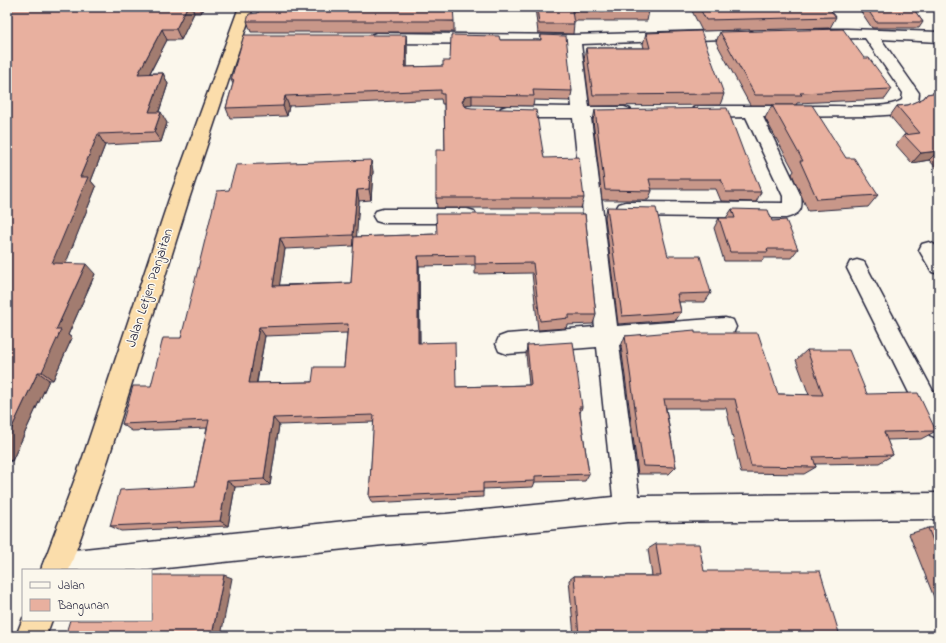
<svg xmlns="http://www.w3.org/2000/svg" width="946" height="643" viewBox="0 0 946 643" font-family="'Indie Flower',sans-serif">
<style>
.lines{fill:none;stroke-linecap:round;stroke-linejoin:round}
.minor-casing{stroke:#22223b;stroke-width:3}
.highway-casing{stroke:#22223b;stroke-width:3}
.minor{fill:#fbf7ec;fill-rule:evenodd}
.highway{fill:#fbddab;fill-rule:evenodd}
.wall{fill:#c89789;stroke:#22223b;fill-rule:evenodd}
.shaded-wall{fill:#a27b6f;stroke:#22223b}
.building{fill:#e8b09f;stroke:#22223b;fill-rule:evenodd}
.labels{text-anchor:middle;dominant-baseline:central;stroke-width:3;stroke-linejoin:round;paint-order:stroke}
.street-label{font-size:14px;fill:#22223b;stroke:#fbf7ec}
</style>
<rect width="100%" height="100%" fill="#fbf7ec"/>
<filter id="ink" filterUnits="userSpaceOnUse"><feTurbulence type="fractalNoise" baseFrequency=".025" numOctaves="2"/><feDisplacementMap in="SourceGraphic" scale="8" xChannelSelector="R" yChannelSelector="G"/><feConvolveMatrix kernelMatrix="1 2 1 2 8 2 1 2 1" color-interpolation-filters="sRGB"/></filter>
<g filter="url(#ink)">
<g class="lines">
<defs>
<path id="minor" d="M816,29H847L939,32V42L881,39L919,93L918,103L916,107L900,114L870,116L763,117L801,196C803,210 800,214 786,218L626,216L619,214L616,209L619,204L626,202L783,203V196L746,117L699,118L693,116L691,112L693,108L699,106C744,106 788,106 833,106C850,106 888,109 902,100L903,93L865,38L816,39L811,37L808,34L811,31Z
M748,30L753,32L756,35L753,38L581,44L589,107H624L630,109L632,113L630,117L624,119L591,118L617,326L725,318L733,320L736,327L733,334L725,336L619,345L639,496L939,493V519L627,522L446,540L383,545L148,570H44L42,566L46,556L56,552L383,517L446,514L613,497L597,347L507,354L499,351L496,344L499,337L507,334L595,327L573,118H507L501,116L499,112L501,108L507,106L572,107L566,44L376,43L371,41L368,38L371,35L376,33L573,35Z
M383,209H467L474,211L477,216L474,221L467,223H383L376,221L373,216L376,211Z
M929,242C944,247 939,261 939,274L932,272L919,250L922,244Z
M857,260L864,262L939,402V439L930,435L847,268L850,262Z"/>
<path id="highway" d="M239,7H253L189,199L108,460L69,570H41L82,460L169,199Z
M23,618V620H52L46,636H16Z"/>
</defs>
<use href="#minor" class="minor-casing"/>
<use href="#highway" class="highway-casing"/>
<use href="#minor" class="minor"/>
<use href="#highway" class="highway"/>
</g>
<path class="wall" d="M7,7H204L201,13H194L181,40H167L150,73H163L168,84L159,112L167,123L161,142L105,145L91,181L96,187L65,264L95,274L68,335L72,338L53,380H49L12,461H10L7,469Z
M535,7H648L649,11L647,21H574V24L573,34L538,33Z
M690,7H828L836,17L830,28L702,31Z
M858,7H912L923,22L919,28H872Z
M258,13L454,21V32H251L247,21Z
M720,32L864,58L892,89L885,99L797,103L796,105H750L716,42Z
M646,33L724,94L720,105L590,106L584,59L586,48H644L643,44Z
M541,35L572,91L570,101L534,100L533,106L472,105L465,106L544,158L584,198L581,208H437L436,198L445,150L444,104H442L441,99L289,106L287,116L230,118L226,108L233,84L231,80L407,45V67L443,66L450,61L500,40H540Z
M939,92V171L929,160L912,163L896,145L904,135H906L890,116L897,106L908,105L923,99L927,94Z
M772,105L846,158L878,195L868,207L808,211L792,174L794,171L765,118Z
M595,110L745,156L761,192L756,202L721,201L716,189H651L652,191L648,200H602L593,120Z
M373,171L371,200L359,201L356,237L437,234L585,214L596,315L593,324L567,325L566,328L538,330L532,273L475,274V265L419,266L420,343L456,387L529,385L526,354L527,345L582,407L580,413L589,474L585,481L535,482L533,487L483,489V497L372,503L369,497L374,422L279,425L270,485L235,487L228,526L121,531L110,526L195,486L207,428L132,431L122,424L151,386L181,338L229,190ZM354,246L351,283L279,285L285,249ZM347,333L344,367L312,382L257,383L265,336Z
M607,207L668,256L711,293L705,302H679L681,312L676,320L618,324L605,217Z
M732,209L798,249L791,258H764L762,261H724L714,228L719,218H726Z
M695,333L778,394L809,395L796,360L807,350L867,394L936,431L921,439L887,440L893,455L879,463L815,464L816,467L804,474L741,473L726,408H666L676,467L669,474H638L621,346L625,336Z
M928,528H939V610L909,534Z
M656,544L704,571L840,636H574L569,580L574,576H652L648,549Z"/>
<path class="shaded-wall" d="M187,7H192L194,13L181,40L176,29Z
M199,7H204L201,13Z
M162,29L167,40L144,84L138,74Z
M406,35L407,45V77L405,67Z
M163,73L168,84L155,123L149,112Z
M472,95V105L465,106L462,102L465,96Z
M285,96L289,106L287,116L283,106Z
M161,112L167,123L161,142L154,132Z
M98,134L105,145L91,181L96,187L62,273L52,263L80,177Z
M938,151L929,160L912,163L921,153Z
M371,160L373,171L371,200L369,189Z
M357,190L359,201L356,245L353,235Z
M280,238L285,249L278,295L273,286Z
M418,256L419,266L420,352L418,343Z
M86,264L95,274L68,335L72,338L53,380L42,372L56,330Z
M259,327L265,336L255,391L249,383Z
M38,372L49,380L12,461L7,459V438Z
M273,418L279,425L270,485L264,479Z
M7,460L10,461L7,469Z
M227,481L235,487L228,526L220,521Z
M224,575L232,578L221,636L212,635Z"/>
<path class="building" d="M7,7H187L176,29H162L138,74L163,73L149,112H161L154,132L98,134L80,177H88L52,263L86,264L56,330H61L42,372H38L7,438V170L10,165H7Z
M259,7H453L454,21H247L249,14L258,13Z
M537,7H648L649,11H572L574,24H539Z
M699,7H828L836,17L706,20Z
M866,7H912L923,22H876Z
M843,29L864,58H869L892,89L800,93L802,95H755L720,32Z
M701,31L724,94L593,95L586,48H650L646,33Z
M244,35H406L405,67L443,66V61H450L451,35L499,36L500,40H541V35L566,36L572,91L533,90L534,96L472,95L465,96L462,102L466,107L472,108L536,110L544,158L579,157L584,198H436V150H445L444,94H441V90L285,96L283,106L226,108L234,80H231Z
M939,92V152L938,151L921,153L904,135L920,133L897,106L908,105L924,98L927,94Z
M772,105H812L846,158H854L878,195L817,199L800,161H803Z
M727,108L745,156H747L761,192H726L721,179H649L652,191L605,190L595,110Z
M371,160L369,189L357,190L353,235L280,238L273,286L351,283L354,237L437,234L436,214H585L596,315H569V318L540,321L533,263L475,264V255L418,256V343L455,342L456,387L531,385L527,345L573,342L582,407H579L589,474L535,476V481L483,483V492L369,497L374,415L273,418L264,479L227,481L220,521L110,526L120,490L195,486L209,420L122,424L133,386H151L163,338H181L217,191L229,190L236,165ZM348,324L344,367H314L312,382L249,383L259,327Z
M607,207L656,208L668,256H700L711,293L677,294L681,312L622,316Z
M732,209L768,210L772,221L786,220L798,249H767L768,252H730L719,218H735Z
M695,330V333H758L778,394L823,395L807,350H849L867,394L918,393L936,431L884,432L893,455L813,457L816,467L751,466L735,399H664L676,467L643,466L625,336Z
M928,528H939V556Z
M656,544H699L704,571H820L840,636H579L574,576H661Z
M151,575H224L212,635H223V636H65L70,620H151Z"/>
</g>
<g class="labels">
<g class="street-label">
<text transform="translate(150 288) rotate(-72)">Jalan Letjen Panjaitan</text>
</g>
</g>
<rect width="946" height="643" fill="none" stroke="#fbf7ec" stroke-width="24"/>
<rect x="12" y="12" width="922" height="619" fill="none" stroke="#22223b" stroke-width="1.5" filter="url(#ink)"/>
<rect x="22" y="569" width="130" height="52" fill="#fbf7ec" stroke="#a4a2a5"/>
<rect x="30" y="582" width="20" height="6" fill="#fbf7ec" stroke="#a4a2a5"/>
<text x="58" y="589" font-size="12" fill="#22223b">Jalan</text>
<rect x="30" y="599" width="20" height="12" fill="#e8b09f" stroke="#a4a2a5"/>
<text x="58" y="609" font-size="12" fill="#22223b">Bangunan</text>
</svg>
